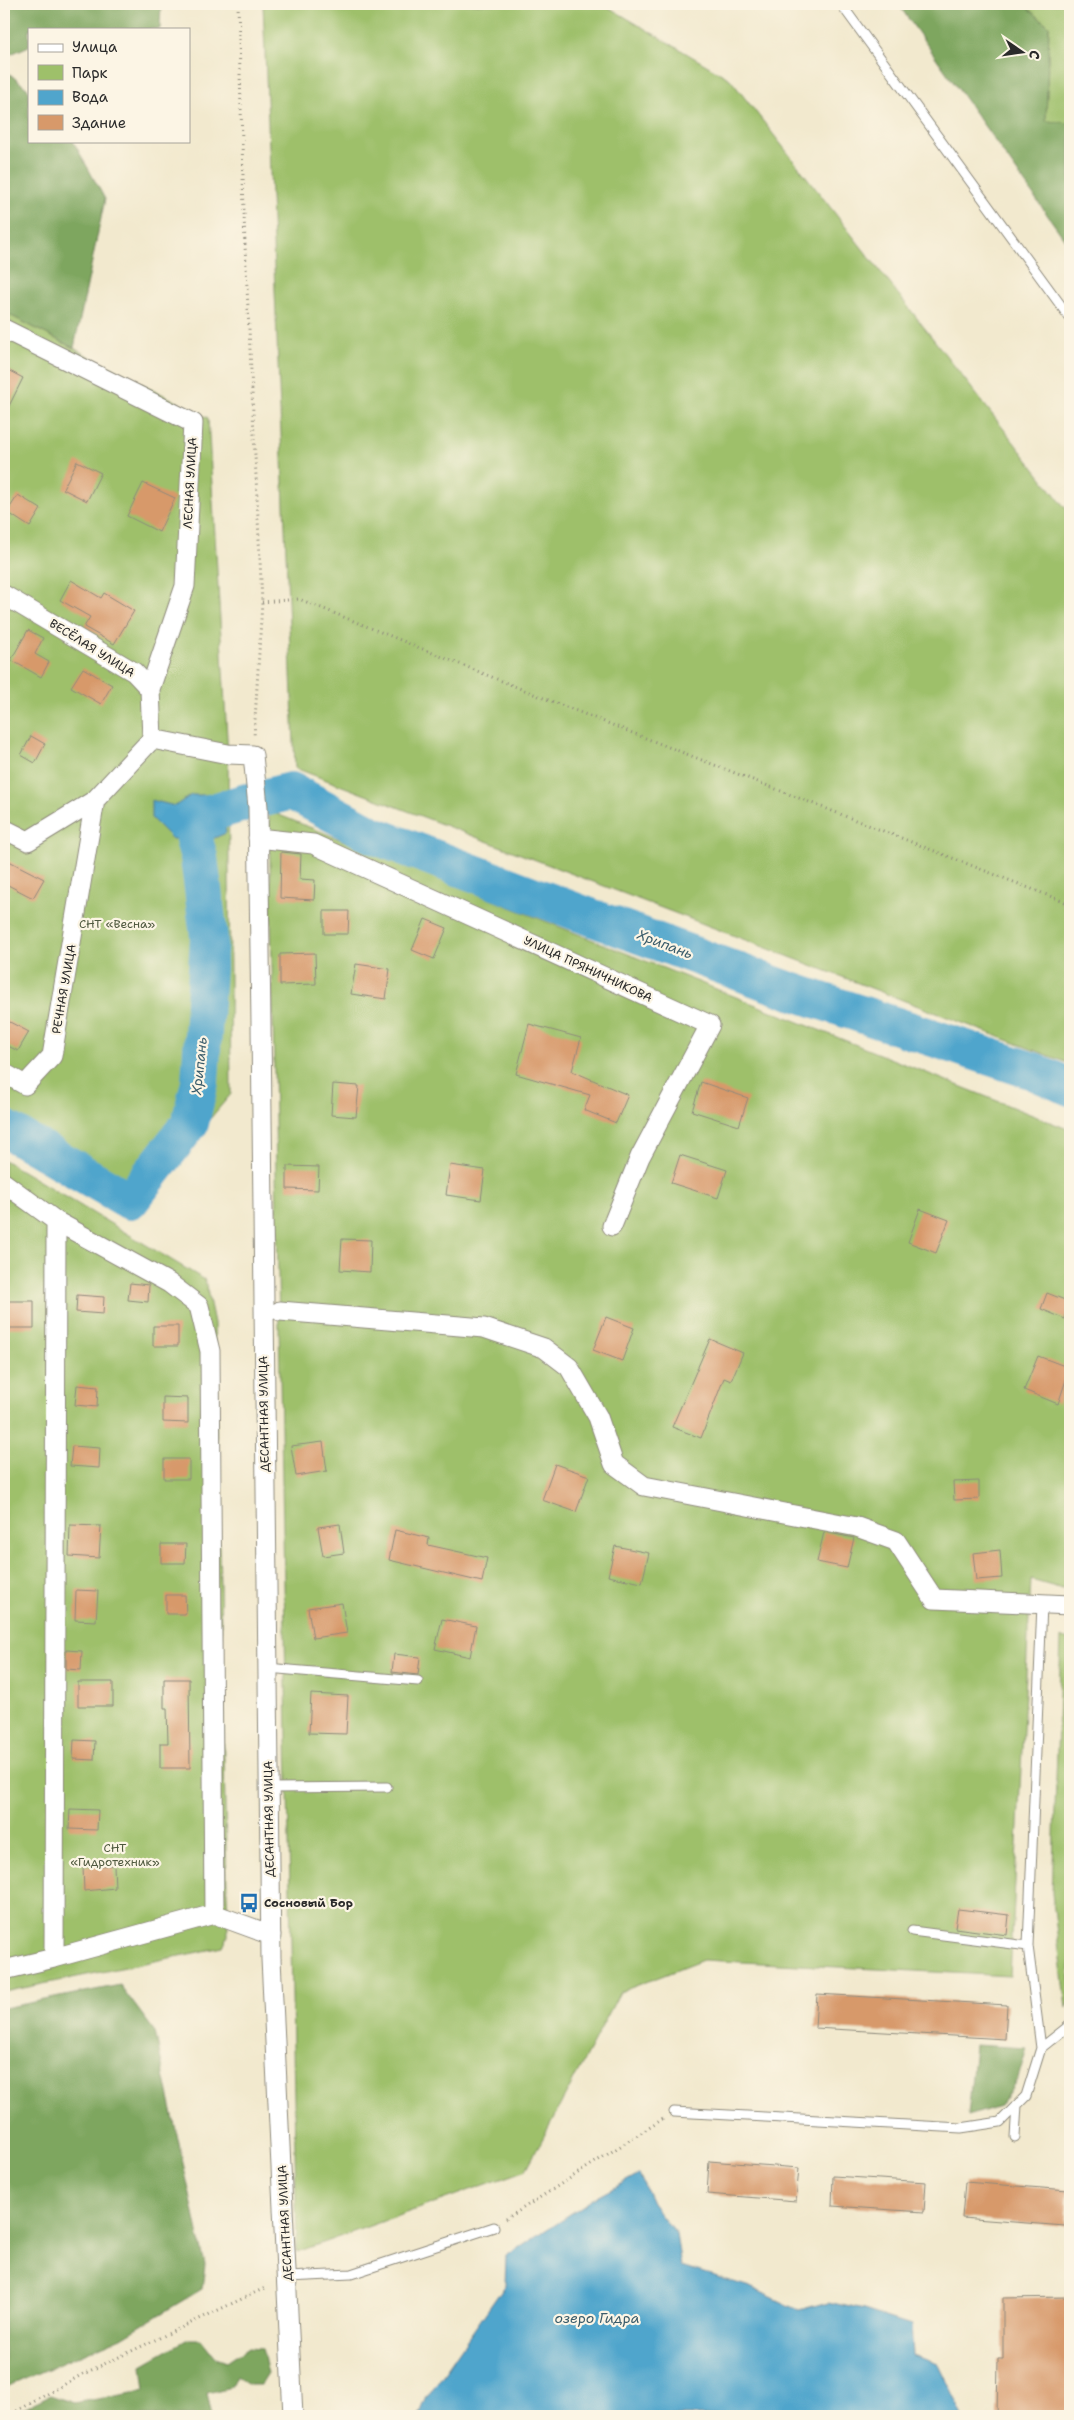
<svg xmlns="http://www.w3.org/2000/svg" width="1074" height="2420" viewBox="0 0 1074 2420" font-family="'Shantell Sans',sans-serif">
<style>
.green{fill:#9ec06a;stroke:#64764a}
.forest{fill:#7ea65e;stroke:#546844}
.water{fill:#50a5cc;stroke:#3e687c}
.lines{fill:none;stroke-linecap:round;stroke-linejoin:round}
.river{stroke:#50a5cc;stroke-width:38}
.building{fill:#d7996a}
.service-casing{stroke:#8e8a7c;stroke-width:11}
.minor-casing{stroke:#8e8a7c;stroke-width:21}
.path{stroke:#8e8a7c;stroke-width:3;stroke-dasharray:1 4;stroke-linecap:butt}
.service{stroke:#fff;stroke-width:9}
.minor{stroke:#fff;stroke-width:19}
.labels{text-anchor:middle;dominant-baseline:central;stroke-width:4.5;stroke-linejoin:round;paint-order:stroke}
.street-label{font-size:12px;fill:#2b2b2b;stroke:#fcf5e5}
.park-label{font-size:12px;fill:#4e583e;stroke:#fcf5e5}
.poi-label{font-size:12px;font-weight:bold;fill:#2b2b2b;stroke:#fcf5e5;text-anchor:start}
.water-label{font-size:14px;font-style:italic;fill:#3a5c6b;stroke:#fcf5e5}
</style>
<rect width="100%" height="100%" fill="#fcf5e5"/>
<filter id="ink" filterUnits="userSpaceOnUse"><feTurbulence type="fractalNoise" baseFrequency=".02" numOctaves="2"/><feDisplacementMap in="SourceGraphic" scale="10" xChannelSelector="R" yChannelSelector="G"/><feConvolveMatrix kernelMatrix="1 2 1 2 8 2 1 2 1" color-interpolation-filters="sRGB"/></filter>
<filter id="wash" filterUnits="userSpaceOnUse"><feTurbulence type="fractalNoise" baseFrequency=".0096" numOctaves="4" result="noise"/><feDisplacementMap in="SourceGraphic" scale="20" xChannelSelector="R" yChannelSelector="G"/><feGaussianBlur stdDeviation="1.12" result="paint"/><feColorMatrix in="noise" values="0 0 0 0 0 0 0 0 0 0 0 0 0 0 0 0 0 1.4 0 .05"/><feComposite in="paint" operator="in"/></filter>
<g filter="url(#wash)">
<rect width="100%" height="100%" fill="#f2e9ce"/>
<path class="green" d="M263,4H603L730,79L1070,514V1064L295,768Z
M1023,4H1070V123L1046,121L1049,26Z
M4,312L208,418L228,754L231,1094L127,1217L4,1143Z
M269,811L1070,1130V1591L1031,1580L1010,1976L703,1960L620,1992L526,2170L297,2252Z
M4,1160L205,1280L214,1323L228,1936L223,1947L4,1992Z
M1061,1638L1070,1640V1998L1066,2008L1052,1893Z"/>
<path class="forest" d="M4,4H161L160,29H29V46L4,57Z
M898,4H1023L1049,26L1046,121L1070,123V247Z
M4,69L29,90V141H73L105,199L74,348L4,312Z
M120,1985L155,2032L205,2265L202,2289L122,2337L4,2388V2008Z
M975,2045L1027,2048L1018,2078L1000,2106L968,2116Z
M188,2339H201L216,2358L227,2362L249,2347L262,2348L268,2374L261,2385H248L236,2376L231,2387L207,2393L212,2416H7L50,2395L74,2403L145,2391L142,2365Z"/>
<path class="water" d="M191,795H209L223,809L226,833L210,840L172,839L151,818V800L175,806Z
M639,2174L652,2203L676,2234L681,2266L750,2287L799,2310L828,2302L864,2310L911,2325L913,2355L938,2364L963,2416H419L427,2397L505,2285L506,2256L593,2199Z"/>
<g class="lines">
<path class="river" d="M268,797L291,791L373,835L585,915L788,990L1033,1071L1070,1087
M4,1128L130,1201L190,1123L200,1082L209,937L199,857L194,840L200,816L247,802"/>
</g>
<g id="blocks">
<path class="building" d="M4,368L23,378L4,416Z
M77,461L101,473L87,501L63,489Z
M143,483L175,498L159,532L127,516Z
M18,495L41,509L30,527L7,512Z
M71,580L101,598L104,593L134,611L114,644L84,627L90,617L60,600Z
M28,630L43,638L35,654L49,662L41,677L11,660Z
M83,668L112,685L101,704L71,687Z
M31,736L45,744L35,763L21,755Z
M281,852L301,854L300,879L315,880L314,900L280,898Z
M9,861L44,879L33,898L4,883V871Z
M324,911H349L348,934H324Z
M425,919L447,928L434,959L412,950Z
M315,953L316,984L280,985V954Z
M356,964L390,969L386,999L351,994Z
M4,1019L29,1032L18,1051L4,1044Z
M529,1024L581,1038L572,1071L628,1095L616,1123L584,1110L590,1095L516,1074Z
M701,1082L748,1098L739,1126L692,1111Z
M333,1084L359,1086L356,1117L331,1115Z
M680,1155L727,1170L718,1198L671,1183Z
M450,1165L485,1170L481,1200L446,1195Z
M287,1166L319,1167L318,1190L287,1189Z
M920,1209L949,1220L936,1253L908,1242Z
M342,1239L371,1240L370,1272L340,1270Z
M130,1283L149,1285L148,1302L128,1300Z
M1047,1293L1070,1302L1065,1319L1041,1309Z
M77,1295L104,1297L103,1314L76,1312Z
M5,1301H34V1328H5Z
M606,1317L634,1328L622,1361L593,1350Z
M153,1326H178V1346H153Z
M710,1339L743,1353L731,1381L724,1378L701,1438L672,1427Z
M1038,1356L1070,1368L1058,1404L1024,1390Z
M77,1385L98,1387L97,1407L75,1405Z
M163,1397L188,1398V1423L163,1422Z
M323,1442L327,1471L296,1476L291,1446Z
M72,1446L100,1448L99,1468L70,1466Z
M164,1459H189V1479H164Z
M555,1464L589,1476L576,1512L542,1500Z
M979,1481V1499L954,1500L953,1482Z
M340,1524L344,1553L323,1556L318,1527Z
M70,1525L101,1526L99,1558L69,1556Z
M395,1530L429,1538L428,1545L487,1558L482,1582L389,1560Z
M824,1532L854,1538L847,1568L817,1562Z
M161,1544H186L185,1563H161Z
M615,1546L649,1553L642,1583L608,1576Z
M1000,1550L1002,1578L976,1580L973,1553Z
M76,1590L98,1591L96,1621L75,1620Z
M166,1595H185L186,1614H166Z
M342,1603L347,1633L313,1638L308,1608Z
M442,1619L476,1626L470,1657L435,1649Z
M66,1650L82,1651L81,1670L66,1669Z
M394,1654L420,1657L418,1675L392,1672Z
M164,1679H189L190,1768H160V1743H168L167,1708H164Z
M78,1682H113V1706H78Z
M311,1694L348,1696L346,1734L309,1733Z
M74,1740L95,1741L94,1760L73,1759Z
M70,1809L98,1810L97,1830L69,1829Z
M114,1865L115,1888L84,1891L83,1867Z
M958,1909L1009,1915L1007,1935L955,1928Z
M817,1994L1007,2005L1005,2039L815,2028Z
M709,2161L799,2168L796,2201L707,2194Z
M833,2176L926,2182L924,2212L832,2206Z
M965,2182L1068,2190L1065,2226L962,2218Z
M1070,2297V2416H997L998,2359H1003V2298Z"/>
</g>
</g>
<g filter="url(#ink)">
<use href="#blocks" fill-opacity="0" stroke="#8e8a7c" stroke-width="1"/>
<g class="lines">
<defs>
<path id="service" d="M841,4L1070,318
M267,1668L418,1681
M269,1788L387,1787
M912,1931L1028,1946
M1041,2048L1070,2025
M674,2112L961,2128L1000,2122L1026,2096L1041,2048L1028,1946L1042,1604
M1015,2137L1017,2105
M288,2277L351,2274L494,2227"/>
<path id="minor" d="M4,329L193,423L185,586L150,689
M4,595L134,672L150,689L152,739L228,754L253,755L258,807L261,1024L271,1959L293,2416
M4,829L28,841L95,800L152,739
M258,838L313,844L710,1025L640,1157L612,1226
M4,1073L25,1085L52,1056L95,800
M4,1183L56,1221L169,1283L199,1306L210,1351L214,1914
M280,1311L484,1328L544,1348L569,1367L598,1417L614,1464L644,1486L857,1527L896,1541L934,1599L1070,1605
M54,1958L56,1221
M4,1970L54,1958L214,1914L271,1935"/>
</defs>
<use href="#service" class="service-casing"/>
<use href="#minor" class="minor-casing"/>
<path class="path" d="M238,4L245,245L262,602L254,737
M262,602L299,599L556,703L1070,904
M506,2219L663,2119
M8,2416L83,2374L267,2287"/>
<use href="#service" class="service"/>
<use href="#minor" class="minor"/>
</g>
</g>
<defs>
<symbol id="bus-bare" viewBox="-9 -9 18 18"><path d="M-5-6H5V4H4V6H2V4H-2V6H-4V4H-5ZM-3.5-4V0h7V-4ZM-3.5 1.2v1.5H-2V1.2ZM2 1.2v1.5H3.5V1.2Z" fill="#1f6fb2" stroke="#fcf5e5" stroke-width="2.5" paint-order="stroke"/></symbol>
</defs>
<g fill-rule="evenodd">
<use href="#bus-bare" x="235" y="1889" width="28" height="28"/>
</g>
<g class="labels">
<g class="street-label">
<text transform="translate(190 483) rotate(-87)">ЛЕСНАЯ УЛИЦА</text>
<text transform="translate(92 648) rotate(32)">ВЕСЁЛАЯ УЛИЦА</text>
<text transform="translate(588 969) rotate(25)">УЛИЦА ПРЯНИЧНИКОВА</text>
<text transform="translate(64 989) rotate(-80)">РЕЧНАЯ УЛИЦА</text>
<text transform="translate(264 1414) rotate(-91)">ДЕСАНТНАЯ УЛИЦА</text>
<text transform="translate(269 1819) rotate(-91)">ДЕСАНТНАЯ УЛИЦА</text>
<text transform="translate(285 2223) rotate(-93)">ДЕСАНТНАЯ УЛИЦА</text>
</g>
<g class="park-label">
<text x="117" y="924">СНТ «Весна»</text>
<text x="115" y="1848">СНТ<tspan x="115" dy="14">«Гидротехник»</tspan></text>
</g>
<g class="poi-label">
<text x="264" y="1903">Сосновый Бор</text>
</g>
<g class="water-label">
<text transform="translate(665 944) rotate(21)">Хрипань</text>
<text transform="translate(199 1066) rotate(-84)">Хрипань</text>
<text x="597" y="2318">озеро Гидра</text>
</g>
</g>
<rect width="1074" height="2420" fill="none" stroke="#fcf5e5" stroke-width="20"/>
<rect x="28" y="28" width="162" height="115" fill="#fcf5e5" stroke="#a8a49b"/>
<rect x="38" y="44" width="25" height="8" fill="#ffffff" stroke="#a8a49b"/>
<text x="72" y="52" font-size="15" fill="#2b2b2b">Улица</text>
<rect x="38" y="65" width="25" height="15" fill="#9ec06a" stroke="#a8a49b"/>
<text x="72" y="78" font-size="15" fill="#2b2b2b">Парк</text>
<rect x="38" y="90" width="25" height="15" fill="#50a5cc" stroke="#a8a49b"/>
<text x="72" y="102" font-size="15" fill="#2b2b2b">Вода</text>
<rect x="38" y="115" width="25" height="15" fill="#d7996a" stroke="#a8a49b"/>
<text x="72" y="128" font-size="15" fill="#2b2b2b">Здание</text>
<g transform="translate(1022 52) rotate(103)" stroke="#fcf5e5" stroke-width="4" paint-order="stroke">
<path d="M0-4L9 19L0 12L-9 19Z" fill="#2b2b2b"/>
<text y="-8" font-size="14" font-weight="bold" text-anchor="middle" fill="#2b2b2b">С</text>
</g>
</svg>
